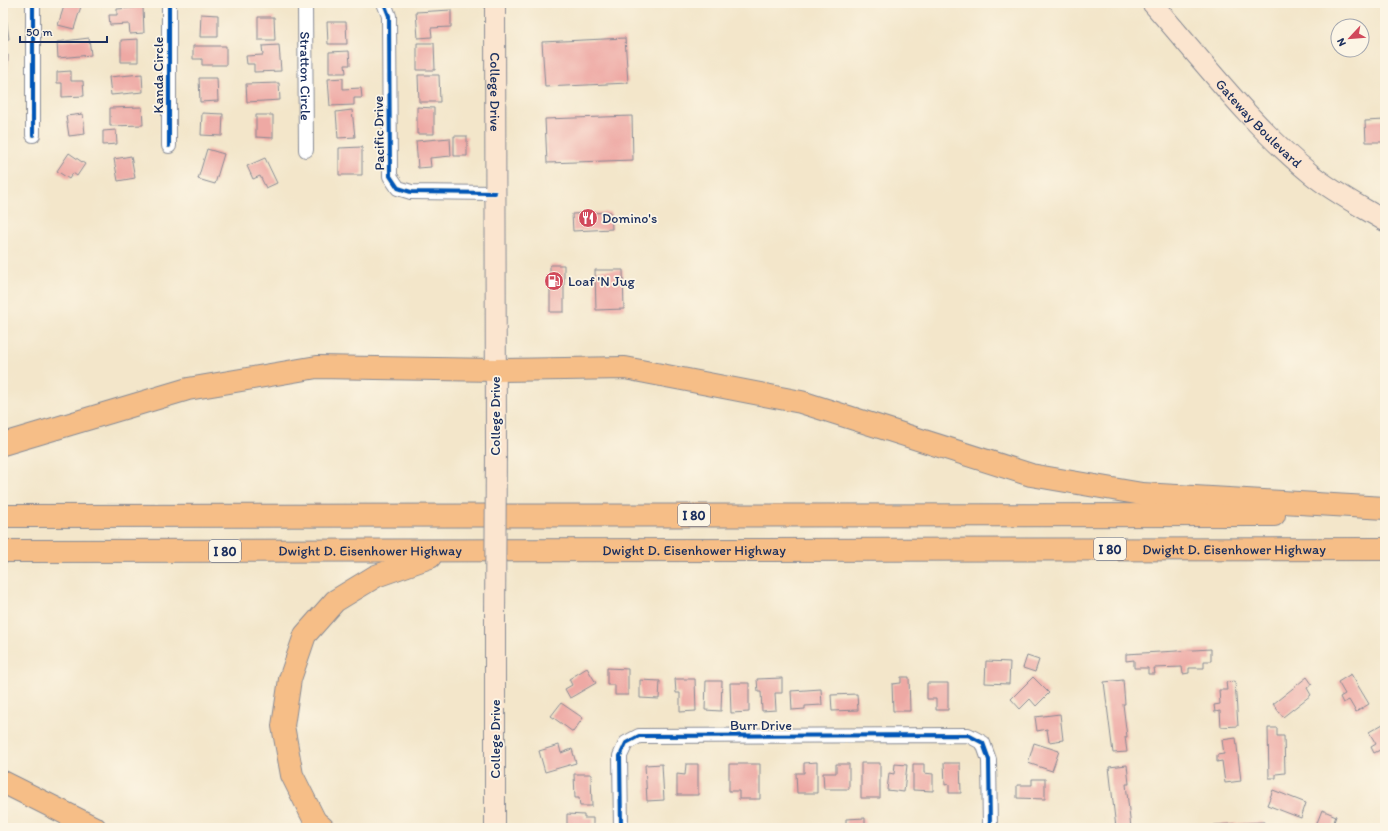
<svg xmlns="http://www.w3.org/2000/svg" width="1388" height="831" viewBox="0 0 1388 831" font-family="Itim,sans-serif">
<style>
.building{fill:#eea9a4}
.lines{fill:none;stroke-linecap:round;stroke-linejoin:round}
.street-casing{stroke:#878a94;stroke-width:16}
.secondary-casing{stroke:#878a94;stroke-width:22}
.highway-casing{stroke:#878a94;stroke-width:24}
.street{stroke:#fff;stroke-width:14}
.secondary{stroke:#fbe5cf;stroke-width:20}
.highway{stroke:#f6be87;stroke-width:22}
.secondary-bridge-casing{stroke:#878a94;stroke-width:22;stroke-linecap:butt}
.secondary-bridge{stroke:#fbe5cf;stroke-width:20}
.cycleway-casing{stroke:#fcf5e5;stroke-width:6}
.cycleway{stroke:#0057b8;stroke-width:4}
.labels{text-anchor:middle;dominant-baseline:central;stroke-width:3.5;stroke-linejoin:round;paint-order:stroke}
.shield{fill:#fcf5e5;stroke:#5e6a86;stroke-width:1}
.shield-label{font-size:13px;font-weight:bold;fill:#1b2f5e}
.street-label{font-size:14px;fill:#1b2f5e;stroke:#fcf5e5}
.poi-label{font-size:14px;fill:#1b2f5e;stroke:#fcf5e5;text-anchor:start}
</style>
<rect width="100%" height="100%" fill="#fcf5e5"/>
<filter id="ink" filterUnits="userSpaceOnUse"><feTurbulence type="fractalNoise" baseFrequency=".025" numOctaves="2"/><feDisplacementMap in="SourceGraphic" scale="8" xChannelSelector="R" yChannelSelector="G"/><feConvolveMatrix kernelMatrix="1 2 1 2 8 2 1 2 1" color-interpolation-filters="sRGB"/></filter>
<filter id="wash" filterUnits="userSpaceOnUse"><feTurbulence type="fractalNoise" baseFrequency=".012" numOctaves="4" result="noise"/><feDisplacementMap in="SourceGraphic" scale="16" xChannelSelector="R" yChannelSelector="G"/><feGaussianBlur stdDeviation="0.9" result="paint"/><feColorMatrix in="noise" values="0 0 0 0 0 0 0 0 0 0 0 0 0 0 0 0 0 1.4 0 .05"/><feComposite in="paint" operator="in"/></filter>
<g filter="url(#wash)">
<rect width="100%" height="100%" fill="#f3e6ca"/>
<g id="blocks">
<path class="building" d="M65,3H82L74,29L58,25Z
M143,7L144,33L130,34L129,24L110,25L109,15H117V9Z
M451,10V27L431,28L432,37L418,38L416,12Z
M201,14L218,15V37H200Z
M3,17H6L9,39L3,40Z
M258,17H274L275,40H258Z
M327,22H346L347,44H328Z
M89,38L91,55L58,58L57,42Z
M625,38L628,83L545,87L542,42Z
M138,39V62H121V40Z
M417,43H434L435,70H417Z
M279,45L281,71L254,72V64H247L246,56L263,55L262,46Z
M193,46H226V65H202V59H193Z
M349,51L350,65H345L346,73H329V52Z
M3,55H8L7,80H3Z
M71,71V81H83L84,96L62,97V83H57V72Z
M142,74L143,92L111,95L109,77Z
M418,75H439L440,102H419Z
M199,78H217L218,101L200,102Z
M343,78V89L361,88L362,98H354V105L330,106L328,79Z
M279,83L280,100L247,102L246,84Z
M142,107L143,125L110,126V108Z
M417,107L434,108V134H417Z
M352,110L355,137L338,138L336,112Z
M202,113L223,114L222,136L201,135Z
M83,114L85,134L69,136L66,116Z
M256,115H273V138L256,137Z
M632,116L633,160L547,163L545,119Z
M1385,120V142H1366L1365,121Z
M116,130L117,144L103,145V131Z
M454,136H467V156H454Z
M450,138L451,156L430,158L431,167L418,168L416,141Z
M362,147V175H339V148Z
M207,149L224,154L215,184L198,179Z
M69,153L85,164L77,176L73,173L69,179L57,171Z
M131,156L135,178L118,181L114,159Z
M265,158L277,183L266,188L260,176L253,179L247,166Z
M611,212L612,229L573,231L572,214Z
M550,265H564V312H550Z
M595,270H623L624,309L596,310Z
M1211,649V661H1204V668H1189V673L1183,674L1182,667L1154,668L1155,674H1148V668H1134V660L1126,661V654Z
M1027,656L1039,660L1035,672L1023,668Z
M986,661L1010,662L1009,684L985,683Z
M587,668L596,683L570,698L565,689L572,685L569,679Z
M607,668L628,669V695H615V685H607Z
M1351,674L1369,704L1356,712L1349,700L1343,703L1340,697L1345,694L1338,682Z
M901,677H909L910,711H893L892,684L901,683Z
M1033,677L1049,693L1036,706L1030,699L1020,709L1011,699Z
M1307,677L1312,684L1307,688L1311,695L1283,717L1273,704Z
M782,678V693H775L776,710L762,711L761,692H758L757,679Z
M675,679H695L696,711L680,712V693H676Z
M640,680L660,681L659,699L640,698Z
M1123,680L1125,704H1123L1127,737H1125L1127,752L1113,753L1104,682Z
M706,681H722L721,711L705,710Z
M1235,681L1238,726L1221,727L1220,711L1215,712L1214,705L1220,704L1219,690H1227L1226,682Z
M730,683H749V712L731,713Z
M927,683H948V710H936V699H927Z
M821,689L822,705L805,706V709L792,710L791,691Z
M857,694L858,710L832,711L831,695Z
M561,703L583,718L573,732L551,716Z
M1060,714L1063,740L1049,742L1047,729L1037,731L1035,717Z
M1383,724L1385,727V759L1380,750L1374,753L1371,747L1376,744L1369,732Z
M1268,728H1277V736H1284L1285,773L1276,774V778H1269Z
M1236,738L1241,781L1225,783L1222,761L1217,762V755L1224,754L1222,740Z
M1034,743L1059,751L1052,771L1028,763Z
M559,745L561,753L572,749L576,763L545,772L539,751Z
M817,762V793H797L796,773H804V763Z
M861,763H880V798H861Z
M944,763H960L961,793H949V784L945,785Z
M662,764L664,800L647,801L645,765Z
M686,764H698V795H677V774L685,775Z
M729,764H760V799H739V791H729Z
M836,764H849V789H824L823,773H836Z
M895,764L907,765L904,792L887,790L889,773L894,774Z
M913,764H924V773L933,774V791L913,790Z
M1127,765L1129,784H1126L1131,828H1116L1109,767Z
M574,774H591L592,806H580L579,798H575Z
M1032,779H1045V799L1017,798V785H1032Z
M1273,790L1306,803L1301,818L1267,805Z
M1322,810L1336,816L1332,828H1315Z
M567,814L584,815V818H593V828H567Z
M865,818V828H846V819Z
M1264,822L1265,828H1214V825Z"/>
</g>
</g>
<g filter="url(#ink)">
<use href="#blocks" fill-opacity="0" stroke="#878a94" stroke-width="1"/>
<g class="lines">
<defs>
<g id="street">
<path d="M169,3V146"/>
<path id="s1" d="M305,3L306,150"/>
<path d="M384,3L389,16L390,176L398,188L411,192L495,193"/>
<path d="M33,135V3"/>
<path d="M621,828L620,756L626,743L639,736L968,735L983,743L989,760L990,828"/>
</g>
<g id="secondary">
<path id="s2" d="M495,3L496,447"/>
<path id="s3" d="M1152,3C1203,61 1251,125 1311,174C1333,192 1360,206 1385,221"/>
<path d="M495,622V828"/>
</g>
<g id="highway">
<path d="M3,444L188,389L317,367L495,370L625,368L801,402L1031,475L1142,494L1385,508"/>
<path d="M3,516L1274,515"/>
<path id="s4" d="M3,551L1385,549"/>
<path d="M3,782L95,828"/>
<path d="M323,828L315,821L292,775L283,726L290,679L305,635L335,601L376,576L430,557"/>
</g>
</defs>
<use href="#street" class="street-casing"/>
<use href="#secondary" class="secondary-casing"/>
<use href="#highway" class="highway-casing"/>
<use href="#street" class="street"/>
<use href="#secondary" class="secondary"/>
<use href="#highway" class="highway"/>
<defs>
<path id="secondary-bridge" d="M495,622L496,447"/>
</defs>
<use href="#secondary-bridge" class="secondary-bridge-casing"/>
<use href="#secondary-bridge" class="secondary-bridge"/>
<defs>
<path id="cycleway" d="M169,3V146
M384,3L389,16L390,176L398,188L411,192L495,193
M33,135V3
M621,828L620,756L626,743L639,736L968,735L983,743L989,760L990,828"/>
</defs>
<use href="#cycleway" class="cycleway-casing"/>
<use href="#cycleway" class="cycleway"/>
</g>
</g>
<defs>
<symbol id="restaurant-disc" viewBox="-11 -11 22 22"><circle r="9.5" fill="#d1495b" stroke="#fcf5e5"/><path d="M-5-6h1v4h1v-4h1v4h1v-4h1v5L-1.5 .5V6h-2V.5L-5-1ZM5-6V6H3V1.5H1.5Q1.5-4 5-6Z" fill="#fff"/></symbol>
<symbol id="fuel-disc" viewBox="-11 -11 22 22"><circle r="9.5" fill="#d1495b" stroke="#fcf5e5"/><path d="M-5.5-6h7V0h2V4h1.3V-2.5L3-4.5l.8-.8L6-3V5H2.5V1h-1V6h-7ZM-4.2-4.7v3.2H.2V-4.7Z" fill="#fff"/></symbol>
</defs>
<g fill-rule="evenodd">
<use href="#restaurant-disc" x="577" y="207" width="22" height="22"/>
<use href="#fuel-disc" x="543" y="270" width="22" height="22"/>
</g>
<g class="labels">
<g class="shield">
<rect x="678" y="504" width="32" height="22" rx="3"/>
<rect x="1094" y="538" width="32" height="22" rx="3"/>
<rect x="209" y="540" width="32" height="22" rx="3"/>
</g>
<g class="shield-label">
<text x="694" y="515">I 80</text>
<text x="1110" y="549">I 80</text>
<text x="225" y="551">I 80</text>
</g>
<g class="street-label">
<text transform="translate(158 75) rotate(-90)">Kanda Circle</text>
<text stroke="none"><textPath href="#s1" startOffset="73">Stratton Circle</textPath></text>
<text stroke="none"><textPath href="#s2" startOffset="89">College Drive</textPath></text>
<text stroke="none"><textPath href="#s3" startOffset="161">Gateway Boulevard</textPath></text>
<text transform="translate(379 133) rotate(-91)">Pacific Drive</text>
<text transform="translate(495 416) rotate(-90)">College Drive</text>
<text stroke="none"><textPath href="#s4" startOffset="1231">Dwight D. Eisenhower Highway</textPath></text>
<text stroke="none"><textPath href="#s4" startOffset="691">Dwight D. Eisenhower Highway</textPath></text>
<text stroke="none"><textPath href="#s4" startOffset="367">Dwight D. Eisenhower Highway</textPath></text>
<text x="761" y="725">Burr Drive</text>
<text transform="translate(495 739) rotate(-90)">College Drive</text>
</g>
<g class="poi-label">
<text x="602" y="218">Domino's</text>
<text x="568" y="281">Loaf 'N Jug</text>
</g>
</g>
<rect width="1388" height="831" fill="none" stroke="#fcf5e5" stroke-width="16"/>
<g transform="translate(1350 38) rotate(244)"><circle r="19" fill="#fcf5e5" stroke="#a2a6af"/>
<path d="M0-3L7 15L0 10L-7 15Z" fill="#d1495b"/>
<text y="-6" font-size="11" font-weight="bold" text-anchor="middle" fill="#1b2f5e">N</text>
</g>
<path d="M20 36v6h87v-6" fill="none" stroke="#1b2f5e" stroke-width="2"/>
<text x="26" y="36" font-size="12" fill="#1b2f5e" stroke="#fcf5e5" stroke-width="3" paint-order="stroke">50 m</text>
</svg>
